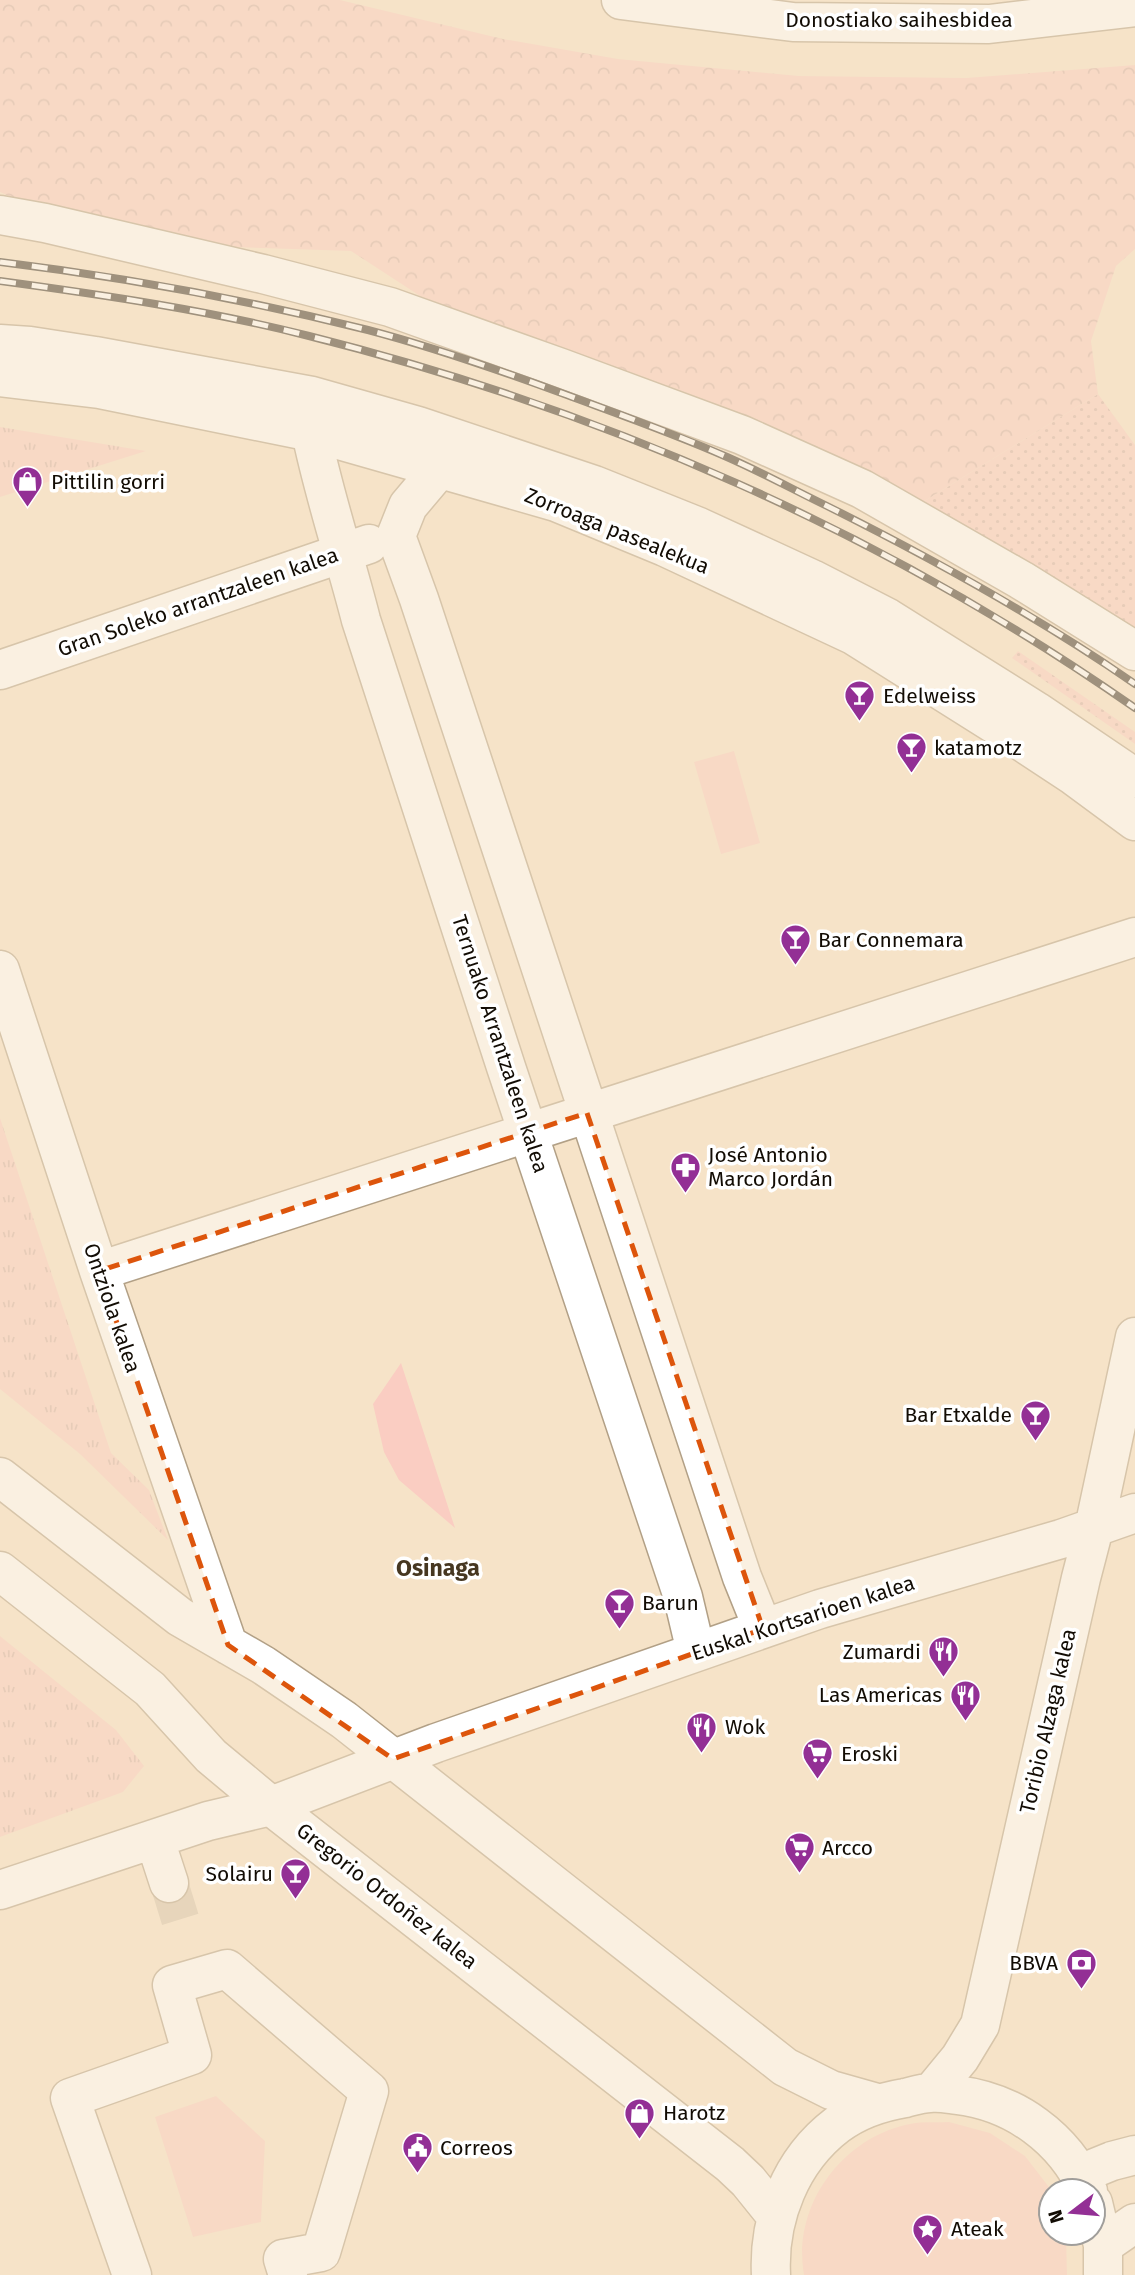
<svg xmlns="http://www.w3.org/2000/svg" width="1135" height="2275" viewBox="0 0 1135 2275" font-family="'Fira Sans',sans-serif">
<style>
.grass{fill:url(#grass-dots)}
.forest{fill:url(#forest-crowns)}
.park{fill:url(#park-tufts)}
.garden{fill:#facdc2}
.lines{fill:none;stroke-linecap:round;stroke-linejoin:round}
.minor-tunnel{stroke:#d4c3ab;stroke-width:38;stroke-dasharray:38 19;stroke-linecap:butt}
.minor-casing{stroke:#b2a086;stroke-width:41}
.major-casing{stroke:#b2a086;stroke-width:41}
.highway-casing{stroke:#b2a086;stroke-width:41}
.minor{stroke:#fff;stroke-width:38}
.major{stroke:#fff;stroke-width:38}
.highway{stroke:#fff;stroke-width:38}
.rail-casing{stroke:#352d22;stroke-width:8}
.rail{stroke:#fff;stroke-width:5;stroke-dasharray:16;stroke-linecap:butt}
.marked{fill:none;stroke:#dd550c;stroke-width:5;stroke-dasharray:14 9;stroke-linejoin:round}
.labels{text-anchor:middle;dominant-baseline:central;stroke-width:7;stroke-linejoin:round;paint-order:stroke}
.street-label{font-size:21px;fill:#120c04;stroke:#fff}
.poi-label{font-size:21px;fill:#120c04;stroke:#fff;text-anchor:start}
.neighbourhood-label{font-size:23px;font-weight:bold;fill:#463721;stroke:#fff}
</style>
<defs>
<pattern id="grass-dots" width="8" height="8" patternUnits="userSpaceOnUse" patternTransform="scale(1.75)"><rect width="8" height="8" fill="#facdc2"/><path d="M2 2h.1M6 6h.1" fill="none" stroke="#d5afa5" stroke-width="1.8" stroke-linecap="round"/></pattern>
<pattern id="forest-crowns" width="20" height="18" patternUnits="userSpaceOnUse" patternTransform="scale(1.75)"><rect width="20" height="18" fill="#facdc2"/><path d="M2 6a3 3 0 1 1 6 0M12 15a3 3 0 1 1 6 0" fill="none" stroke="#d5afa5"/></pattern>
<pattern id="park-tufts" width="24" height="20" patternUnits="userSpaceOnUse" patternTransform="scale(1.75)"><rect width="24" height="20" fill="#facdc2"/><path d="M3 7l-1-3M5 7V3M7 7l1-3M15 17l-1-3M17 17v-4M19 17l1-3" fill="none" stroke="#d5afa5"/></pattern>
</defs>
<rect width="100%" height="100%" fill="#f6e3c8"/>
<path class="grass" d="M1098,394L1135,445V638L923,502Z
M1018,651L1135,732V744L1012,658Z"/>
<path class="forest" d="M0,0H340L503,39L618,59L799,76L966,78L1135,65V249L1116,266L1091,341L1098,394L923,502L791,437L440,309L351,251L110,243L0,192Z"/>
<path class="park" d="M0,427L146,451L0,497Z
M0,1118L111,1453L149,1490L168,1540L80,1454L0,1389Z
M0,1636L116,1730L144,1766L123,1792L0,1837Z"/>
<path class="garden" d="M734,751L760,843L721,854L694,762Z
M401,1363L455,1528L399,1480L384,1452L373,1404Z
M216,2096L265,2141L261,2222L193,2237L155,2117Z
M949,2122L990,2133L1025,2156L1052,2191L1051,2233H1066L1067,2275H804C792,2208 839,2141 905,2125C919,2121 935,2123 949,2122Z"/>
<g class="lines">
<path class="minor-tunnel" d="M169,1883L182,1925"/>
<defs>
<path id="minor" d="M0,215L45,223L263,274L390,307L561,368L742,435L862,489L1021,580L1135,651
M311,432C324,496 345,557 361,620L506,1067L683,1597L696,1652
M440,468L408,506L396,536L419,599L742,1577L763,1629
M0,670L369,544
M0,970L99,1271L228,1645
M99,1271L1135,937
M0,1477L180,1617L263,1665L344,1720L785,2067L831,2090L877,2103
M0,1571L150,1689L211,1756L271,1806L730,2164L748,2181L777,2217
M155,1840L169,1883
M0,1890L208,1821L271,1806L436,1743L820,1609L1061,1539L1135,1513
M932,2092L960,2058L980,2025L1081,1578L1094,1528L1135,1337
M1080,2174L1112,2161L1135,2155
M1093,2203L1103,2245V2275
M1103,2245L1135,2223
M132,2275L70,2098L192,2055L172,1985L227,1969L369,2091L321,2252L283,2259L288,2275
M771,2275C768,2218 791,2160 837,2125C857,2110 881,2102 905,2098C913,2096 922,2093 931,2093C939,2092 949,2094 957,2095C1015,2102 1064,2138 1088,2191"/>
<path id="major" d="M0,344L30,346L95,356L312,396L418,426L594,485L699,527L812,579L888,618L1036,711L1135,778
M0,377L99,389L311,432L556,502L665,547L853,635L1015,737L1074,776L1135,821"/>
<path id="highway" d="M621,0L793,22L989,24L1135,7"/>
</defs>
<use href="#minor" class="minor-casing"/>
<use href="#major" class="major-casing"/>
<use href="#highway" class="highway-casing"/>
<use href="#minor" class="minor"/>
<use href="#major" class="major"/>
<use href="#highway" class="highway"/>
<defs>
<path id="rail" d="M0,262C124,277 247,300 368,330C436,348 502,371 567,395C621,415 675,434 727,457C761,472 794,490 827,506C933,559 1037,616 1135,684
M0,281C104,295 207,310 309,336C604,410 885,533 1135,708"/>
</defs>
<use href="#rail" class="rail-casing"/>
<use href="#rail" class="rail"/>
</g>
<path d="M0 0H1135V2275H0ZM587,1113L763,1629L393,1759L228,1645L99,1271Z" fill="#f6e3c8" fill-opacity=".55" fill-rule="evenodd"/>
<path class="marked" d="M587,1113L763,1629L393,1759L228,1645L99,1271Z"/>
<defs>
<symbol id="shop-pin" viewBox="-11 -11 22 30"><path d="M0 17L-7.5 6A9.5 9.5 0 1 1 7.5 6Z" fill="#932f95" stroke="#fff"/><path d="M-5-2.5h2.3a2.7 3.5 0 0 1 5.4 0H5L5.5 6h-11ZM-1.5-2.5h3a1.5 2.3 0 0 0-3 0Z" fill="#fff"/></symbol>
<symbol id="bar-pin" viewBox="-11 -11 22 30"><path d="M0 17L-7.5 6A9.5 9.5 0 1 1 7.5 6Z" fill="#932f95" stroke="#fff"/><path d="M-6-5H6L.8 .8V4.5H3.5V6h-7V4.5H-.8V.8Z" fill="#fff"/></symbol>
<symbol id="pharmacy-pin" viewBox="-11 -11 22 30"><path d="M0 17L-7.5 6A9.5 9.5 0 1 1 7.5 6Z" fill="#932f95" stroke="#fff"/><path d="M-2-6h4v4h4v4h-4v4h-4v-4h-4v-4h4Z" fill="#fff"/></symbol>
<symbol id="restaurant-pin" viewBox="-11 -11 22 30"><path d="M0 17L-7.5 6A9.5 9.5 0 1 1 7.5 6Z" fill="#932f95" stroke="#fff"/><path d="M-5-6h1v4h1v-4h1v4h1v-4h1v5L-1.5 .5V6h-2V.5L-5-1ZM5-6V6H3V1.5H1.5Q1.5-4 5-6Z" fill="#fff"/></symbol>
<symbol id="supermarket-pin" viewBox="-11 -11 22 30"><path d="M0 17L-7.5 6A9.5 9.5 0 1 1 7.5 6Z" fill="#932f95" stroke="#fff"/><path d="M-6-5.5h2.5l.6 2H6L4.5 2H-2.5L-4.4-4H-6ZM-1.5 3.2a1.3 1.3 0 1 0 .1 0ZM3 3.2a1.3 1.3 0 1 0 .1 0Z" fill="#fff"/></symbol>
<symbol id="bank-pin" viewBox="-11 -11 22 30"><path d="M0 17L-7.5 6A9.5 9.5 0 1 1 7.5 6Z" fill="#932f95" stroke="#fff"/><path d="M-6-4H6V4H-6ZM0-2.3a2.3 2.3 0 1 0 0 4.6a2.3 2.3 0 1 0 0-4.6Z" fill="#fff"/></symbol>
<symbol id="civic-pin" viewBox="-11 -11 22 30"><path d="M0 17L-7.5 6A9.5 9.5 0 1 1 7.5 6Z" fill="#932f95" stroke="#fff"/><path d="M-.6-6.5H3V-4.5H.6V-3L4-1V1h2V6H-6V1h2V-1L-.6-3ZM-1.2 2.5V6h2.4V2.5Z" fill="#fff"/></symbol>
<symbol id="sight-pin" viewBox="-11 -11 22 30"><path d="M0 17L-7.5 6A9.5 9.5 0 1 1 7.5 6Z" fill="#932f95" stroke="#fff"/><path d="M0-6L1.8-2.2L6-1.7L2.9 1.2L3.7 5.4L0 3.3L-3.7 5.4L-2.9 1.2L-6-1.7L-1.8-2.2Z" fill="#fff"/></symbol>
</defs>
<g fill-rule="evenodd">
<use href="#shop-pin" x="10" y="464" width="35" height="47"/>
<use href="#bar-pin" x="842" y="678" width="35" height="47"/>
<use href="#bar-pin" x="894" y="730" width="35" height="47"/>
<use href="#bar-pin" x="778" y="922" width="35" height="47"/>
<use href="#pharmacy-pin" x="668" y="1150" width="35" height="47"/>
<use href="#bar-pin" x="1018" y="1398" width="35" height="47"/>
<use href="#bar-pin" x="602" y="1586" width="35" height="47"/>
<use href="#restaurant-pin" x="926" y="1634" width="35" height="47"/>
<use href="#restaurant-pin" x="948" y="1678" width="35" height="47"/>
<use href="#restaurant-pin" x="684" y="1710" width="35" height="47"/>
<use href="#supermarket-pin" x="800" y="1736" width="35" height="47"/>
<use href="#supermarket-pin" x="782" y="1830" width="35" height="47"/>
<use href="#bar-pin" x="278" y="1856" width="35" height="47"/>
<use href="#bank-pin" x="1064" y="1946" width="35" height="47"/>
<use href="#shop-pin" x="622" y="2096" width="35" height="47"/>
<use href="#civic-pin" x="400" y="2130" width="35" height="47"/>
<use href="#sight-pin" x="910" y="2212" width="35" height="47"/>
</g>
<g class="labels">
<g class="street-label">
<text x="899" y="20">Donostiako saihesbidea</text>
<text transform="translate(617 531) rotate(22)">Zorroaga pasealekua</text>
<text transform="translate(198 602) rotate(-19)">Gran Soleko arrantzaleen kalea</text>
<text transform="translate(500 1044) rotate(72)">Ternuako Arrantzaleen kalea</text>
<text transform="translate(112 1308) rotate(71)">Ontziola kalea</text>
<text transform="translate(803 1618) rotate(-18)">Euskal Kortsarioen kalea</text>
<text transform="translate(1048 1721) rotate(-77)">Toribio Alzaga kalea</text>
<text transform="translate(387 1896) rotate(38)">Gregorio Ordoñez kalea</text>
</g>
<g class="poi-label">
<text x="51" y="482">Pittilin gorri</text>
<text x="883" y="696">Edelweiss</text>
<text x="934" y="748">katamotz</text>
<text x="818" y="940">Bar Connemara</text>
<text x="708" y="1155">José Antonio<tspan x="708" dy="24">Marco Jordán</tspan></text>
<text x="1012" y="1415" text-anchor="end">Bar Etxalde</text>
<text x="642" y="1603">Barun</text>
<text x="921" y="1652" text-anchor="end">Zumardi</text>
<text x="942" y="1695" text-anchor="end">Las Americas</text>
<text x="725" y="1727">Wok</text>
<text x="841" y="1754">Eroski</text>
<text x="822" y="1848">Arcco</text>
<text x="273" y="1874" text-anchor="end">Solairu</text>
<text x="1058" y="1963" text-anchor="end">BBVA</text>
<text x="663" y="2113">Harotz</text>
<text x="440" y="2148">Correos</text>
<text x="951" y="2229">Ateak</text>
</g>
<g class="neighbourhood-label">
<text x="438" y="1568">Osinaga</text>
</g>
</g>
<g transform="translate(1072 2212) rotate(254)"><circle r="33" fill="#ffffff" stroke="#a09e9b" stroke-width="2"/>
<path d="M0-5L12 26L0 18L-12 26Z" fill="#932f95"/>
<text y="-10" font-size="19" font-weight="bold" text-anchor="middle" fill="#120c04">N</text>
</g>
</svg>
